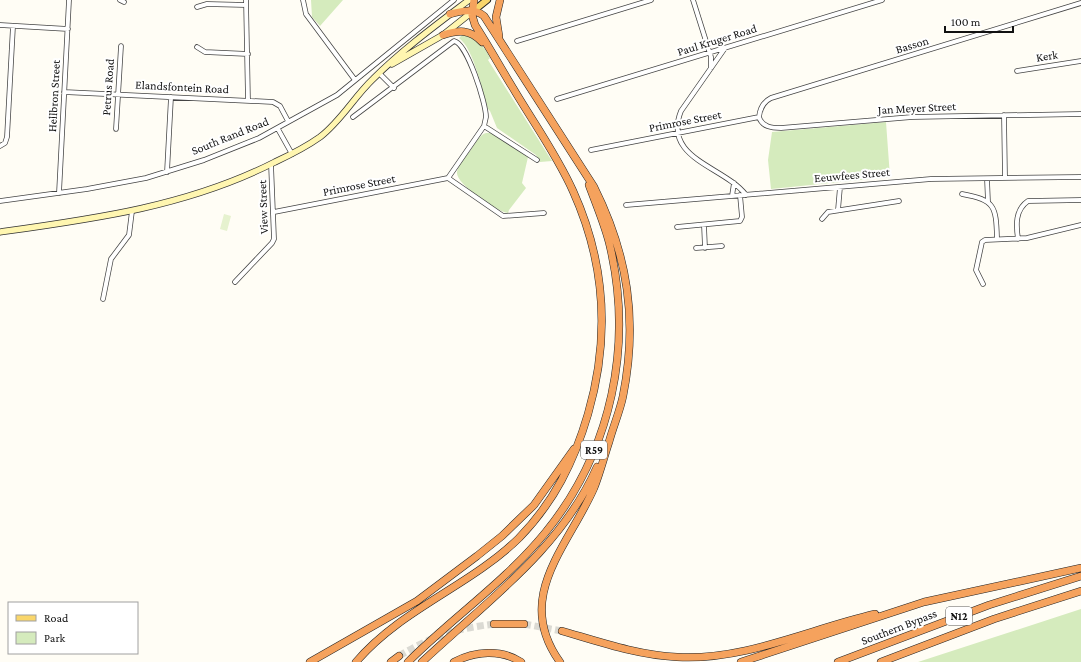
<svg xmlns="http://www.w3.org/2000/svg" width="1081" height="662" viewBox="0 0 1081 662" font-family="'Crimson Pro',serif">
<style>
.green{fill:#d5ebbd}
.pitch{fill:#e6f2cf}
.lines{fill:none;stroke-linecap:round;stroke-linejoin:round}
.motorway-tunnel{stroke:#dbdad3;stroke-width:7;stroke-dasharray:7 3.5;stroke-linecap:butt}
.minor-casing{stroke:#444;stroke-width:5.5}
.secondary-casing{stroke:#333;stroke-width:7}
.primary-casing{stroke:#222;stroke-width:8}
.motorway-casing{stroke:#222;stroke-width:8}
.minor{stroke:#fff;stroke-width:4}
.secondary{stroke:#fff6b0;stroke-width:5.5}
.primary{stroke:#f9d66b;stroke-width:6}
.motorway{stroke:#f5a25d;stroke-width:7}
.labels{text-anchor:middle;dominant-baseline:central;stroke-width:4;stroke-linejoin:round;paint-order:stroke}
.shield{fill:#fff;stroke:#585858;stroke-width:1}
.shield-label{font-size:11px;font-weight:bold;fill:#111}
.street-label{font-size:12px;fill:#111;stroke:#fff}
</style>
<rect width="100%" height="100%" fill="#fffdf5"/>
<path class="green" d="M311,0H343L320,26L312,17Z
M465,32C477,40 484,45 490,58L488,60L552,161L540,162L536,155L497,128L490,111L488,109C482,91 474,49 459,38Z
M886,122L890,177L771,189L768,160L772,132Z
M486,133H493L528,157L522,183L526,188L509,210L508,213C497,212 455,184 457,172C458,165 466,156 470,151C475,144 479,135 486,133Z
M1081,609V662H918Z"/>
<path class="pitch" d="M224,214L231,216L227,231L220,229Z"/>
<g class="lines">
<path class="motorway-tunnel" d="M524,624L562,631
M399,656C434,635 455,629 494,624"/>
<defs>
<path id="minor" d="M120,0L124,2
M246,0L248,101
M303,0L306,14L355,80
M693,0L711,57V68
M197,7L207,4L246,5
M0,25L68,29
M517,41L651,0
M197,47L205,52L248,54
M725,48L681,111C662,159 724,166 746,195
M1017,71L1081,61
M379,73L394,88
M64,92L273,102L280,106L288,121
M557,99L882,0
M1004,115L1005,178
M759,117C760,108 763,102 771,98L1081,3
M759,117C762,127 772,128 781,128L912,117L1081,114
M484,126L537,160
M116,129L121,46
M278,129L292,154
M0,146L5,143L7,137L13,26
M591,150L759,117
M167,172L171,97
M448,178L503,216L544,213
M987,179L988,202
M59,193L69,0
M962,194C995,200 996,206 997,238
M732,196L734,183
M0,201L87,189L146,178L204,160L259,138L337,95L454,0
M626,205L931,179L1081,177
M838,210L840,187
M274,212L448,178L484,126L486,117C486,103 467,43 454,41L353,117
M822,219L828,212L899,201
M704,225L705,248
M677,227L740,221L742,217L740,195
M1018,239C1016,225 1015,210 1028,201L1081,200
M696,248L722,246
M235,282L272,243L274,239L271,164
M983,284L976,270L982,242L985,240L1027,238L1081,225
M103,299L111,259L129,235L132,211"/>
<path id="secondary" d="M392,64L443,35L472,12
M0,232C94,219 189,206 275,162C290,155 306,147 320,137C341,121 354,97 373,79C402,50 436,25 469,0"/>
<path id="primary" d="M472,12L487,0"/>
<path id="motorway" d="M450,14C461,11 474,8 484,16L594,187C628,255 638,321 623,396C620,411 613,427 609,442C604,457 600,473 594,488C568,547 513,597 560,662
M443,35C459,30 470,29 482,42
M499,36L496,17L500,0
M494,624H524
M562,631C600,642 637,655 677,657C744,661 810,629 875,614
M310,662L417,601L477,556L502,536L534,505L574,449
M356,662C401,609 470,586 519,538C554,502 574,462 588,414C610,338 606,264 573,191C557,155 533,122 513,88C500,67 488,45 475,25L472,15L474,0
M391,662L399,656
M408,662C452,618 505,582 545,533C612,451 634,344 609,242C604,223 596,204 589,185
M422,662C486,602 561,549 597,467
M454,662C475,651 501,649 521,662
M741,662L924,602L1081,568
M838,662L989,605L1081,576
M881,662L994,619L1081,591"/>
</defs>
<use href="#minor" class="minor-casing"/>
<use href="#secondary" class="secondary-casing"/>
<use href="#primary" class="primary-casing"/>
<use href="#motorway" class="motorway-casing"/>
<use href="#minor" class="minor"/>
<use href="#secondary" class="secondary"/>
<use href="#primary" class="primary"/>
<use href="#motorway" class="motorway"/>
</g>
<g class="labels">
<g class="shield">
<rect x="581" y="441" width="26" height="18" rx="3"/>
<rect x="946" y="607" width="26" height="18" rx="3"/>
</g>
<g class="shield-label">
<text x="594" y="450">R59</text>
<text x="959" y="616">N12</text>
</g>
<g class="street-label">
<text transform="translate(717 40) rotate(-17)">Paul Kruger Road</text>
<text transform="translate(912 45) rotate(-17)">Basson</text>
<text transform="translate(1047 56) rotate(-9)">Kerk</text>
<text transform="translate(108 87) rotate(-86)">Petrus Road</text>
<text transform="translate(182 87) rotate(3)">Elandsfontein Road</text>
<text transform="translate(54 96) rotate(-87)">Hellbron Street</text>
<text transform="translate(917 108) rotate(-3)">Jan Meyer Street</text>
<text transform="translate(685 121) rotate(-11)">Primrose Street</text>
<text transform="translate(230 136) rotate(-22)">South Rand Road</text>
<text transform="translate(852 175) rotate(-5)">Eeuwfees Street</text>
<text transform="translate(359 185) rotate(-11)">Primrose Street</text>
<text transform="translate(263 207) rotate(-92)">View Street</text>
<text transform="translate(899 627) rotate(-21)">Southern Bypass</text>
</g>
</g>
<rect x="8" y="602" width="130" height="52" fill="#ffffff" stroke="#a0a0a0"/>
<rect x="16" y="615" width="20" height="6" fill="#f9d66b" stroke="#a0a0a0"/>
<text x="44" y="622" font-size="12" fill="#111111">Road</text>
<rect x="16" y="632" width="20" height="12" fill="#d5ebbd" stroke="#a0a0a0"/>
<text x="44" y="642" font-size="12" fill="#111111">Park</text>
<path d="M945 26v6h68v-6" fill="none" stroke="#111111" stroke-width="2"/>
<text x="951" y="26" font-size="12" fill="#111111" stroke="#ffffff" stroke-width="3" paint-order="stroke">100 m</text>
</svg>
